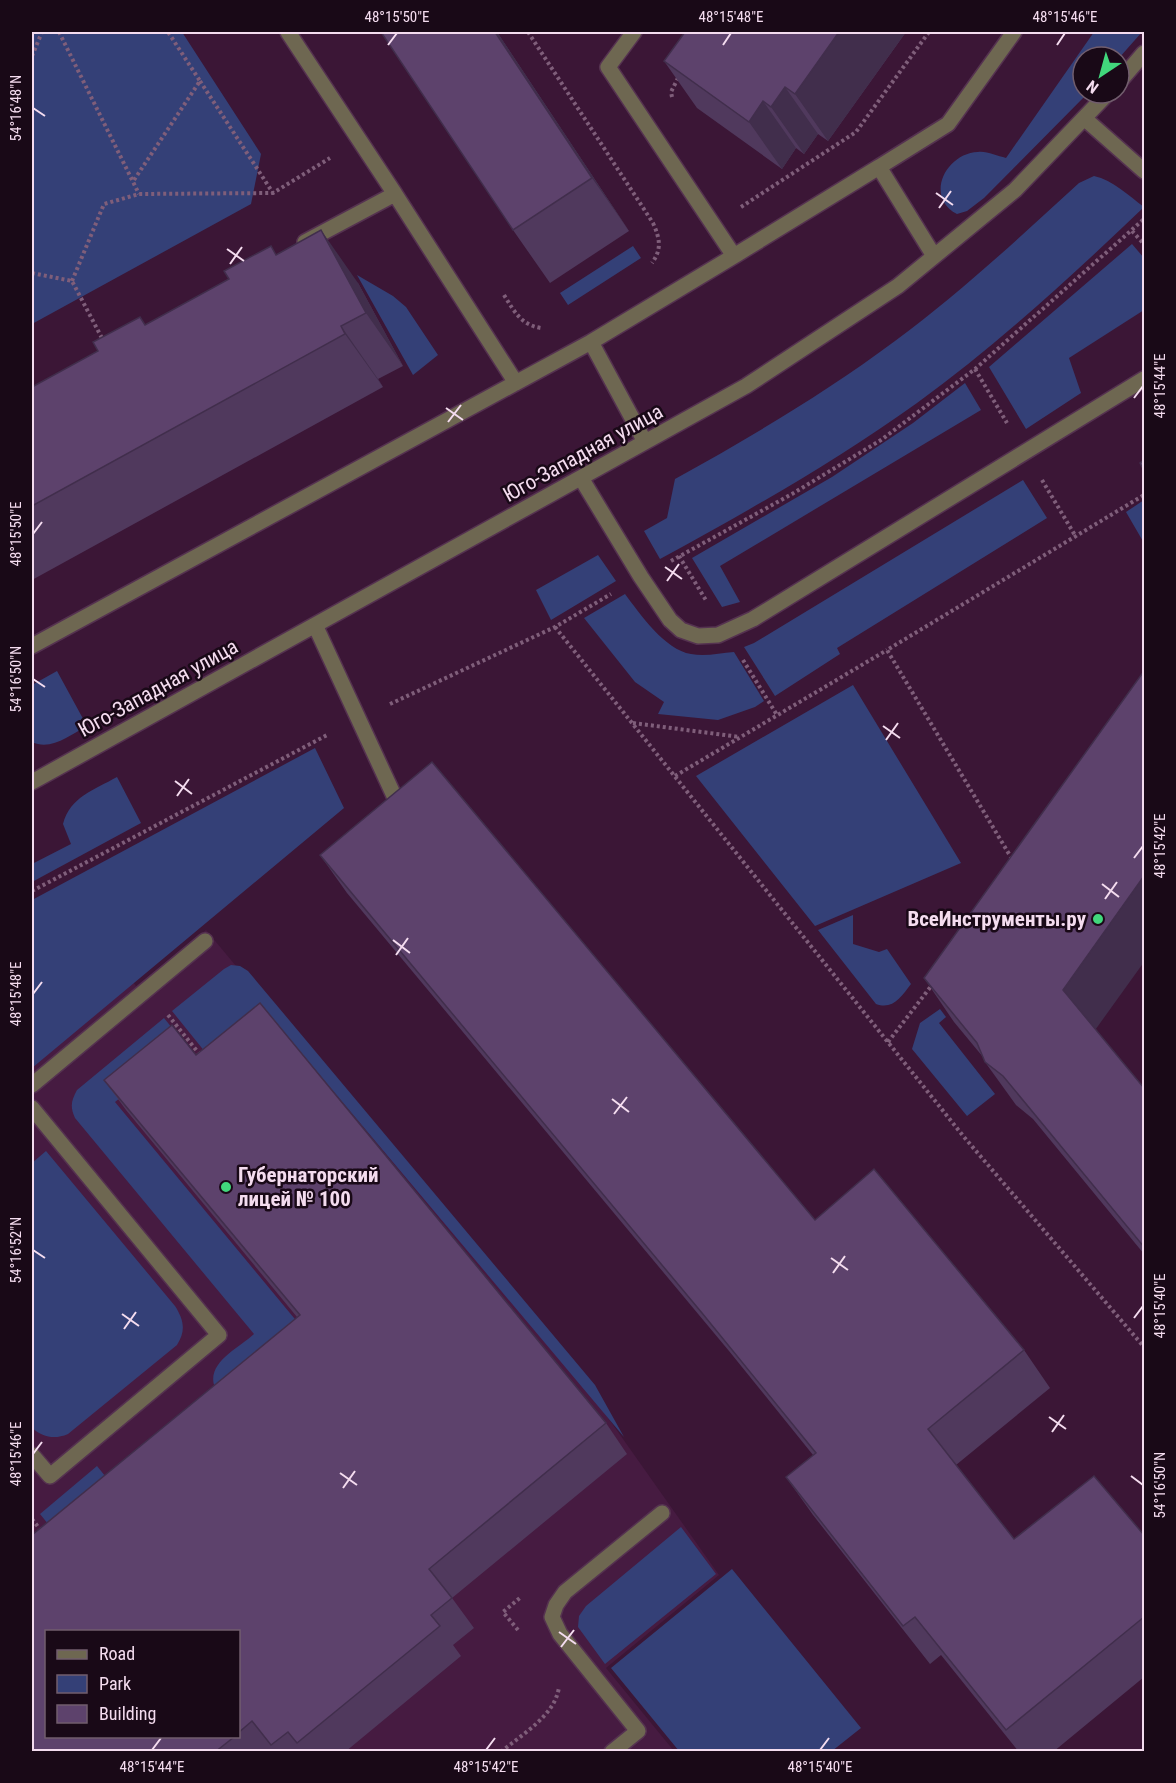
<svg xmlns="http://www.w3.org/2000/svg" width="1176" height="1783" viewBox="0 0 1176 1783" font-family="'Roboto Condensed',sans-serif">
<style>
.built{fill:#461b41;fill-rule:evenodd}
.green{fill:#344077}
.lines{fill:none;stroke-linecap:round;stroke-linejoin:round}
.minor-casing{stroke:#553250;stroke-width:18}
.path{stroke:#7f5e7a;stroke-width:4;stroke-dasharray:3 3;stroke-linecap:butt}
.minor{stroke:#6e6751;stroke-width:15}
.wall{fill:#50395d;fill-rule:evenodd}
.shaded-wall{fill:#412e4c}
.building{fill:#5d426c;stroke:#412e4c;stroke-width:1.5}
.ticks{fill:none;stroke:#f4dcef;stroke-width:2}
.poi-dot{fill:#41d77c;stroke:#190917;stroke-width:2}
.labels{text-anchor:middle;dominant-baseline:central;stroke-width:5;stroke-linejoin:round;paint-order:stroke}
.street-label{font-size:21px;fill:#f4dcef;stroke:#190917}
.poi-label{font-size:21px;font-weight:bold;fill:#f4dcef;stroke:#190917;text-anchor:end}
.neatline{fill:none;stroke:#f4dcef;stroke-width:2}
.ticks-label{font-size:15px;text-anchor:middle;fill:#f4dcef}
</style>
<rect width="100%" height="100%" fill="#3b1636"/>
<path class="built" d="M78,907L136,986L206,930L587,1388L719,1575L606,1668L674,1751L32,1752V933ZM46,1632H238V1736H46Z"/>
<path class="green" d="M32,32H182L261,154L251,204L32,324Z
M1094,32H1142L1119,58L1083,57V93H1088L984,198L967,211L957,214C924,197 946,153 978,152C987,151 997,156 1006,158Z
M1094,176C1113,180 1129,196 1144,207C1072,276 997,345 917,403C835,462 748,511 660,559L644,531L667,518L675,479C751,437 825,393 895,341C960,293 1019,238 1079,183Z
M1132,244L1144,258V310L1069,358L1081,393L1026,429L989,367Z
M633,246L641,258L568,305L560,293Z
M357,275L393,296L406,307L438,355L413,375Z
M965,383L981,410L720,566L740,602L722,607L692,558L832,477L913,423Z
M1023,480L1047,518L837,648L840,654L775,696L744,647L754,643Z
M1144,500V543L1126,512Z
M598,555L616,581L551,620L536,590Z
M625,594C640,614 665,650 691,654C705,657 720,653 734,652L764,701L755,707L718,720L658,714L664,702L635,682L584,618Z
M57,671L87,726C70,735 51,751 32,742V685Z
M853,685L961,863L815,926L696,776Z
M315,748L344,808L32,1068V900Z
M117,777L141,823L32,882V864L71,844L63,824C70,797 94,790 117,777Z
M853,915V944L879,952L887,949L911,984C901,997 893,1010 876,1004L818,930Z
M231,965L240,966L248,971L595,1385L624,1437L276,1023L214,1063L172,1011L224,969Z
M940,1009L946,1017L939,1023L995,1094L967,1116L912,1049L920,1023Z
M164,1018L185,1044L115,1102L386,1429L215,1388C205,1363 239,1348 254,1334L75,1118C70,1107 71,1101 77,1090Z
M46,1151L175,1306C184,1320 186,1331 177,1345L68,1434C54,1440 43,1437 32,1428V1163Z
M97,1466L118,1492L61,1540L40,1514Z
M681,1527L716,1574L605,1664L578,1627L579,1616L586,1606Z
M732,1569L861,1728L832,1751H679L611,1668Z"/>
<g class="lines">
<defs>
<path id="minor" d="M288,32L395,194
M1119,82L1144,53
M1084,118L1144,171
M305,242L395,194L516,383
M734,256L879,167
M934,256L879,167L948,124L1014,32
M591,342L734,256L608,67L634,32
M581,478L641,577L670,620L681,630L698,636L718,635L753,619L1144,379
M315,625L402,813
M32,646L591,342L645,442
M32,782L746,386L898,286L1015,190L1108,93
M32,1085L205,941
M32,1108L219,1335L50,1476L32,1455
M612,1752L638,1731L560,1634L552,1617L556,1605L565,1592L662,1513"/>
</defs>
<use href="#minor" class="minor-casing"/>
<path class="path" d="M59,32L139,194
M528,32L653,223C660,239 662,249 652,263
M32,56L42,32
M200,81L273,193
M672,97L671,92L679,76
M134,180L200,81L168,32
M741,207L856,132L929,32
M1132,231L1144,244
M32,273L72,281L104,342
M72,281L104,204L139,194L273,193L330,158
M504,295C514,311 521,325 541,328
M975,369L1007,423
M1042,480L1076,537
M679,556L707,602
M671,561L792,494L881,440L975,369L1144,219
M555,627L964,1137L1144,1347
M743,660L777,715
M390,704L555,627L611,594
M633,723L740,737
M675,776L887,650
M1012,859L887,650L1144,495
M32,891L329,734
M168,1015L201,1056
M888,1042L932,985
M32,1519L42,1532
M518,1630L503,1612L521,1597
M501,1752C522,1734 555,1716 559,1687"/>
<use href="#minor" class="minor"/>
</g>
<path class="wall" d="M497,32L629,231L550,283L513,230Z
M685,32H906L828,141L818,134L804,154L796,148L782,169L697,108L664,61Z
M277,254L358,283L403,366L378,379L383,387L32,580V387Z
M320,855L815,1220L1024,1350L1050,1388L956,1465L1014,1539L1144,1535V1677L1053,1752H1019L941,1655L930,1664L813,1515L786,1477L813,1455L729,1351L347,893Z
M924,978L1096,1030L1144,1088V1254L1033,1119L1016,1105L985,1062L983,1057L954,1022Z
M196,1055L606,1423L627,1454L452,1598L474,1628L453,1645L461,1656L345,1752H32L297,1317L126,1110L104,1080ZM238,1632V1737H46Z"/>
<path class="shaded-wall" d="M495,32H497L629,231L592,178Z
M839,32H906L828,141L795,94Z
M785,87L818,134L804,154L771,107Z
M763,101L796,148L782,169L749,122Z
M321,230L358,283L403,366L366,313Z
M341,326L378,379L383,387L345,334Z
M1144,876V962L1093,1033L1063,990Z"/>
<path class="building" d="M381,32H495L592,178L513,230Z
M685,32H839L795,94L785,87L771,107L763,101L749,122L664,61Z
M321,230L366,313L341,326L345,334L32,506V387L98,351L93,342L140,317L145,325L229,279L224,271L271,246L276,255Z
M1144,460V471L1140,463Z
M1144,671V876L1063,990L1144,1088V1247L1003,1076L985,1062L977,1043L924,978Z
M432,762L815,1220L874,1169L1024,1350L928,1429L1014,1539L1094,1476L1144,1535V1617L1006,1730L915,1617L903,1626L786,1477L816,1453L702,1313L320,855Z
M260,1003L606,1423L429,1569L452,1598L431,1615L440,1626L297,1743L288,1732L271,1745L252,1721L238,1733V1632H46V1737H234L215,1752H32V1535L300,1315L104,1080L172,1025L196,1055Z"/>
<path class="ticks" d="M388,45L397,33M723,45L731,33M1057,45L1065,33M33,108L45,116M936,193L953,205M939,208L951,191M227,249L244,261M230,264L242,247M1134,398L1143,386M446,408L463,420M448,422L461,405M33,534L42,522M665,567L682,579M667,581L679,564M33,679L45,687M883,726L900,738M886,740L898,723M175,781L192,794M177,796L189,779M1134,858L1143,846M1102,884L1119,897M1105,899L1117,882M393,940L410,953M396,955L408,938M33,994L42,982M612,1099L629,1112M614,1114L627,1097M33,1250L45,1258M831,1258L848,1270M833,1273L845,1256M122,1314L139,1326M1134,1318L1143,1306M124,1329L136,1312M1049,1417L1066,1429M1052,1432L1064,1415M33,1454L42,1442M340,1473L357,1485M1131,1476L1143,1485M343,1488L355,1471M559,1632L576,1644M561,1647L574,1630M152,1750L161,1738M486,1750L495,1738M820,1750L829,1738"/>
<g class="poi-dot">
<circle cx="1098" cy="919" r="6"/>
<circle cx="226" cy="1187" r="6"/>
</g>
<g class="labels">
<g class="street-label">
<text transform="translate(583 453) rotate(-29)">Юго-Западная улица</text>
<text transform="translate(158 688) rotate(-29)">Юго-Западная улица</text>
</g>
<g class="poi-label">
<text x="1086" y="919">ВсеИнструменты.ру</text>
<text x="238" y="1175" text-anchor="start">Губернаторский<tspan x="238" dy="24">лицей № 100</tspan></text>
</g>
</g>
<rect width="1176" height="1783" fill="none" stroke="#190917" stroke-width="66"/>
<rect x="45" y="1630" width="195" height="108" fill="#190917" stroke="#715d6d" stroke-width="1.5"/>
<rect x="57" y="1650" width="30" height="9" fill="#6e6751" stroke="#715d6d" stroke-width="1.5"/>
<text x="99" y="1660" font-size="18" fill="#f4dcef">Road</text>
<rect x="57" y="1675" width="30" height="18" fill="#344077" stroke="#715d6d" stroke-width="1.5"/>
<text x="99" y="1690" font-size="18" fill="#f4dcef">Park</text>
<rect x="57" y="1705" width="30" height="18" fill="#5d426c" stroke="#715d6d" stroke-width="1.5"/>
<text x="99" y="1720" font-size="18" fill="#f4dcef">Building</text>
<g transform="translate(1101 75) rotate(216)"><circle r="28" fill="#190917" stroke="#715d6d" stroke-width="1.5"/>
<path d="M0-4.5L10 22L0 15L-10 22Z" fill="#41d77c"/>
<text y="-9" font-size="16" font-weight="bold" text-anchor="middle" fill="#f4dcef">N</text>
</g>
<rect x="33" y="33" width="1110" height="1717" class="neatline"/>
<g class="ticks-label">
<text x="397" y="22">48°15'50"E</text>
<text x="731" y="22">48°15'48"E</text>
<text x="1065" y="22">48°15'46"E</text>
<text transform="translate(16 108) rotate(-90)" y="5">54°16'48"N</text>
<text transform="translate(1160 386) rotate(-90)" y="5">48°15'44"E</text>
<text transform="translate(16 534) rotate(-90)" y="5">48°15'50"E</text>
<text transform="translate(16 679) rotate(-90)" y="5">54°16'50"N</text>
<text transform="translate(1160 846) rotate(-90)" y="5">48°15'42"E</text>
<text transform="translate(16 994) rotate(-90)" y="5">48°15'48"E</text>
<text transform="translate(16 1250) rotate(-90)" y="5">54°16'52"N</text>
<text transform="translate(1160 1306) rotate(-90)" y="5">48°15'40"E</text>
<text transform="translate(16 1454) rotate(-90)" y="5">48°15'46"E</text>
<text transform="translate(1160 1485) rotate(-90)" y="5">54°16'50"N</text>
<text x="152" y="1772">48°15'44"E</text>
<text x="486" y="1772">48°15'42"E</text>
<text x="820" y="1772">48°15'40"E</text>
</g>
</svg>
